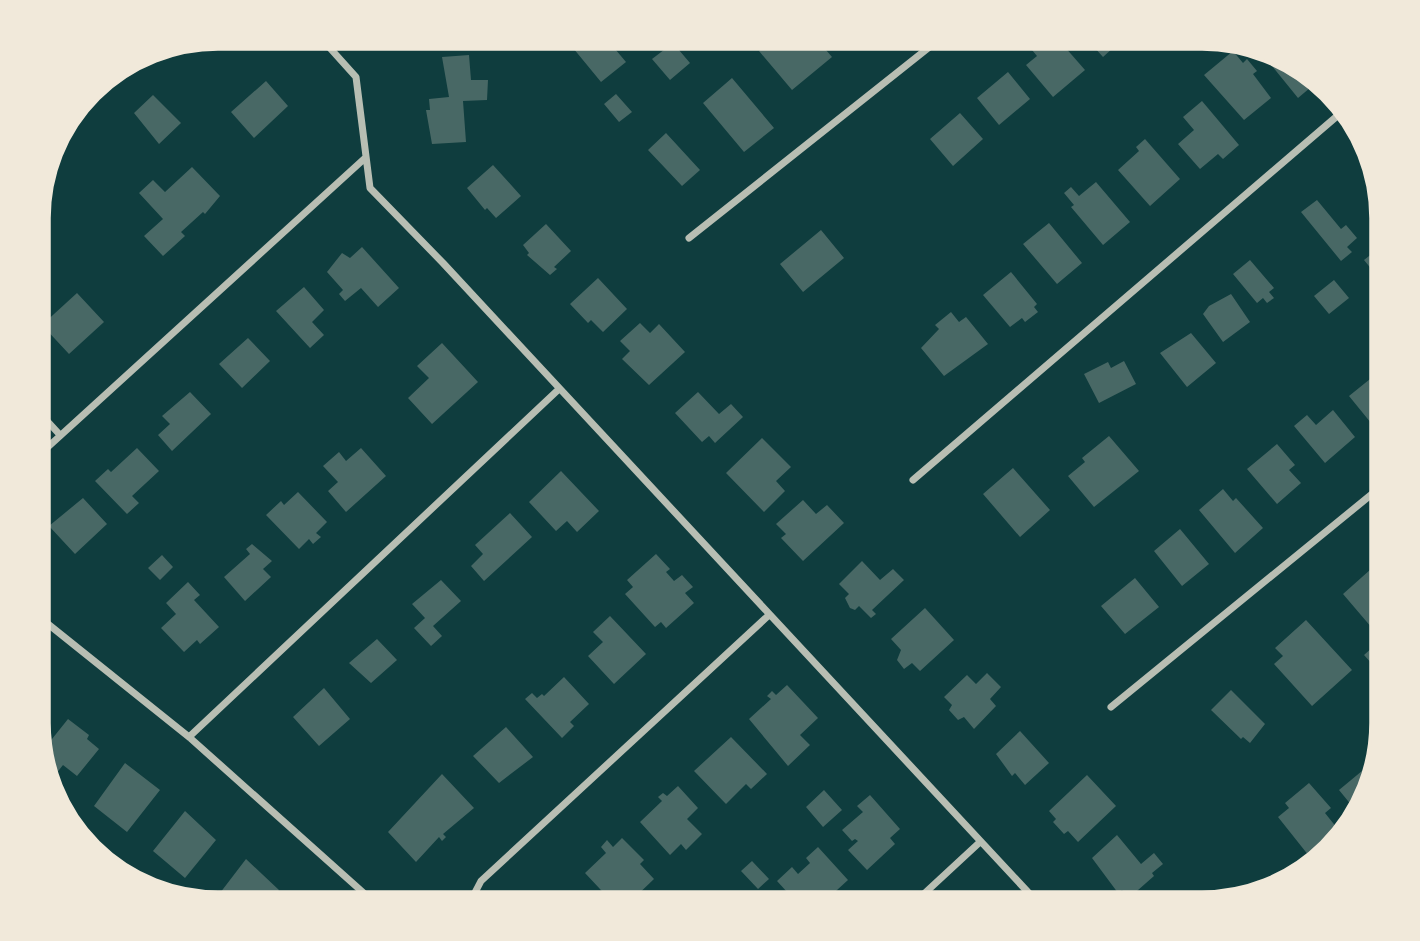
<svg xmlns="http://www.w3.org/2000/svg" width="1420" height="941" viewBox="0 0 1420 941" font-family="Lato,sans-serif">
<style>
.building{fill:#486865}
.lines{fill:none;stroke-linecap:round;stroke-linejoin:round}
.minor{stroke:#b8beb3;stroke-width:7}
.rim{fill:none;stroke:#f1e9da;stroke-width:3.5}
</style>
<rect width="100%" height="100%" fill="#0f3d3e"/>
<path class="building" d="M564,37H605L626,62L601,82Z
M776,37H815L832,57L792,90L759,51Z
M1085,37H1125L1103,57Z
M1057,38L1085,70L1053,97L1026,65L1037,56L1032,50L1042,41L1046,47Z
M673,43L690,63L670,80L652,59Z
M1233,51L1243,63L1247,59L1257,71L1253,74L1271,98L1244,120L1204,75Z
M469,55L471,80H488L487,100L463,101L466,142L432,144L426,110H430L429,99L449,97L442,57Z
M1263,55L1303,67L1317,82L1298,98Z
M1008,72L1030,99L999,125L977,98Z
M732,78L774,128L744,152L703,103Z
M266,81L288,106L254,138L231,112Z
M616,94L632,112L619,122L604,104Z
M153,95L181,123L159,144L134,113Z
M1202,101L1239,145L1223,159L1218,154L1200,169L1178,144L1194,130L1183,117Z
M960,113L983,139L953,166L930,139Z
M666,133L700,170L682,186L648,150Z
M1145,139L1180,179L1150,206L1118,170L1139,151L1136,147Z
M493,165L521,196L496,218L487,208L485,210L467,188Z
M192,167L220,196L205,214L203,212L181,232L185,236L163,256L144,236L163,219L139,193L153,180L165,192Z
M1096,182L1130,222L1103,245L1071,207L1074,205L1064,193L1071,187L1079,196Z
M1317,200L1341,229L1346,225L1357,238L1347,247L1352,252L1341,261L1301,212Z
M1049,223L1082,263L1057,284L1023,244Z
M546,224L571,251L554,267L557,269L550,275L527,255L529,253L523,245Z
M821,230L844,258L803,292L780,264Z
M1383,245V279L1381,281L1364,260Z
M362,247L399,288L378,307L361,288L345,301L339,294L343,290L327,272L342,253L350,258Z
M1250,260L1274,288L1269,292L1274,298L1267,303L1263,298L1257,303L1233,274Z
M1011,272L1037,304L1034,307L1038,312L1025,322L1022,318L1010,327L983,295Z
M598,278L627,309L603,332L591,320L588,323L570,304Z
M1334,280L1349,298L1329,314L1314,296Z
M304,287L324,310L312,322L324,335L310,348L276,311Z
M77,293L104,322L69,354L42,325Z
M1231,294L1250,322L1223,342L1203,314L1209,306Z
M951,312L959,322L966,317L988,344L944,376L921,348L939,329L935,325Z
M640,323L650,333L659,324L685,352L649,385L622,359L630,351L620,341Z
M1191,333L1216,363L1187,387L1160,353Z
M248,338L270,361L242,388L219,364Z
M442,343L478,382L432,424L408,398L429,378L417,366Z
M1124,361L1136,384L1099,403L1084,374L1108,362L1111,368Z
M1380,371L1383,375V413L1371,423L1349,396Z
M190,392L211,414L172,451L158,435L170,424L162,416Z
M698,392L719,414L731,404L743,417L715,443L709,436L702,442L675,413Z
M1333,410L1355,437L1325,463L1294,426L1307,415L1316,425Z
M1109,436L1139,471L1094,507L1068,476L1085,462L1082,458Z
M762,438L791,467L776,481L785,491L764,512L726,473Z
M1277,444L1295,465L1289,470L1301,483L1277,504L1247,469Z
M137,448L159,471L132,496L139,503L127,514L95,481L108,469L111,472Z
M361,448L386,476L346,512L328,491L338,482L323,466L339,452L346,461Z
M1013,468L1050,510L1020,537L983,494Z
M561,471L599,511L577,532L567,521L556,531L529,502Z
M1223,489L1233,501L1236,498L1263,528L1235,553L1199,510Z
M298,492L327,522L316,533L321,537L313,544L309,539L299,549L266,515L281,501L284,505Z
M83,498L107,524L75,554L49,526Z
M803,500L816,514L827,505L844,523L803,561L781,538L786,534L776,524Z
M510,513L532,537L484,581L471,566L483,554L475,545Z
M1180,529L1209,564L1182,586L1154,551Z
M252,544L272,561L263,569L271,577L245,601L224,577L250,554L246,549Z
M656,554L670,569L666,572L674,581L682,575L693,587L685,593L694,603L666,628L661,622L655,627L625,594L633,587L627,580Z
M162,555L173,567L160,580L148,568Z
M862,561L880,580L893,569L904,580L872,610L876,614L871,618L859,606L855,610L850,608L845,598L849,594L839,584Z
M1380,561L1383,564V619L1372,628L1343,594Z
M1135,578L1159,607L1125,634L1101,606Z
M441,580L461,601L433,626L442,636L431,646L414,628L425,618L412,604Z
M188,582L200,595L194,600L219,627L200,644L197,640L184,652L161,628L176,614L166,603Z
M925,608L954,640L920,671L912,663L904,669L897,660L901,650L891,639Z
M610,616L646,654L614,684L588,656L603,642L593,632Z
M1306,620L1352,670L1312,706L1274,664L1283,656L1275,648Z
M1383,638V672L1381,674L1364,655Z
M377,639L397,660L371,683L349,663Z
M987,673L1001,687L990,699L996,706L974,729L964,717L958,720L949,710L952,705L944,697L967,675L976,684Z
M564,677L589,704L570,722L574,726L562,738L525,699L532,693L537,698L542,694L544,696Z
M787,685L818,718L800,735L810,745L788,766L749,719L771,699L767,696L772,691L776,695Z
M324,688L350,719L319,746L293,717Z
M1231,690L1265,724L1250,743L1243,737L1241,739L1211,710Z
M68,719L89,735L87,739L99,749L77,776L63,765L55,775L44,763L51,755L44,749Z
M506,727L533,757L499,783L473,756Z
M1020,731L1049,763L1025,785L1015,773L1012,776L996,754Z
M731,737L767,774L751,789L746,784L726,804L694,771Z
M1374,761L1357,812L1339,790Z
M125,763L160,790L127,832L94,806Z
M442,774L474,808L443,834L446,837L442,841L439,837L416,862L388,832Z
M1087,775L1116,806L1078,842L1068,831L1064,834L1053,822L1056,819L1049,811Z
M1309,783L1331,808L1325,813L1341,833L1313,861L1278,817L1289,808L1285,803Z
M678,786L698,808L687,819L702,834L686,850L681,844L670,855L640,822L662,801L658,797L663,793L667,796Z
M824,790L842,810L823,827L806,807Z
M870,795L900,829L890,838L895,844L867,870L848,850L858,841L855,839L852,841L842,830L863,812L857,806Z
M185,811L216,840L185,878L153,851Z
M1117,835L1141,864L1154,853L1163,864L1152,873L1154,876L1129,898L1122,890L1118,893L1092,858Z
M622,838L644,860L640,864L654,879L630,902L625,897L614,904L585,873L606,853L601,847L607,840L613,847Z
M818,847L848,880L825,901L828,904H798L777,881L792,867L798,874L810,863L806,858Z
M246,859L279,890L272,900L278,904H234L220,893Z
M752,861L769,879L758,889L741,871Z"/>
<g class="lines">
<path class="minor" d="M320,37L356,77L370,188L443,263L1039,904
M689,238L942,37
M38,411L60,435
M38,456L364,159
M913,480L1343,111
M38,616L189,737L376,904
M1111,707L1383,485
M189,737L559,389
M469,904L481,881L769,615
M913,904L980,842"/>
</g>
<path d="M0 0H1420V941H0ZM218 49H1202A169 169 0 0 1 1371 218V723A169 169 0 0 1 1202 892H218A169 169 0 0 1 49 723V218A169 169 0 0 1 218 49Z" fill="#f1e9da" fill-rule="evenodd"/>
<path class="rim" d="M218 49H1202A169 169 0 0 1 1371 218V723A169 169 0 0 1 1202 892H218A169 169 0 0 1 49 723V218A169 169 0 0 1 218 49Z"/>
</svg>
